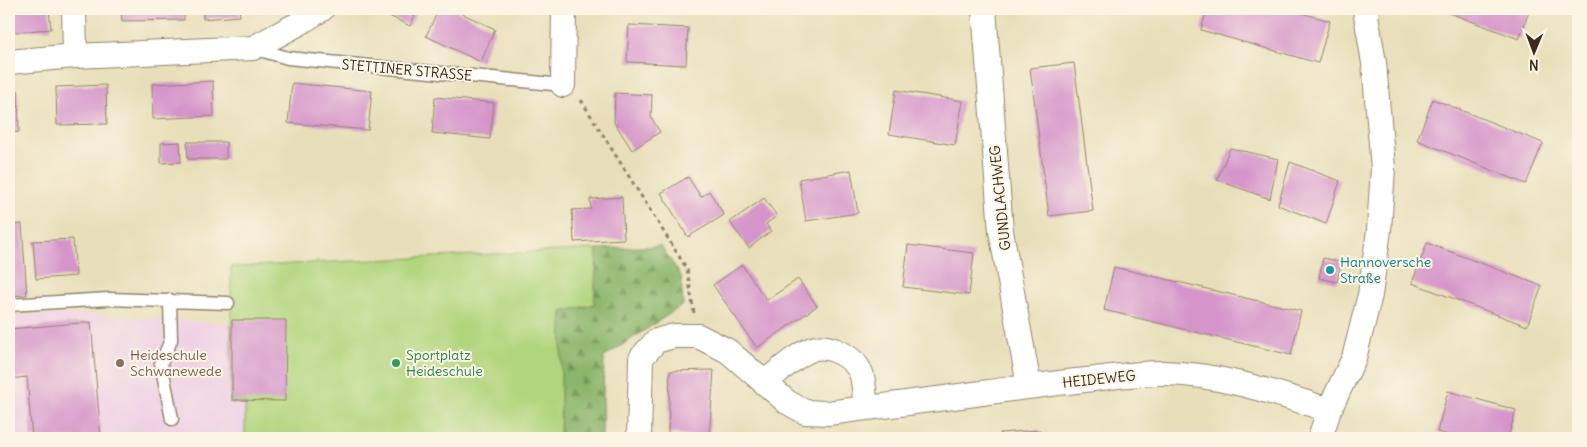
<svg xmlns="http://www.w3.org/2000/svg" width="1587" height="447" viewBox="0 0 1587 447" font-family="Delius,sans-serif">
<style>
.built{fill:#efd0e5}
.forest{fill:url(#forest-firs);stroke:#647045}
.pitch{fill:#b1d57d;stroke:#76804e}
.building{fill:#d595cb}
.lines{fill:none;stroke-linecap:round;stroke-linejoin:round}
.lane-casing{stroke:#92846c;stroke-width:15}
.street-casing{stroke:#92846c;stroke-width:26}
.path{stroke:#92846c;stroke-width:3;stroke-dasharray:4 4;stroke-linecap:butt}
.lane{stroke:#fff;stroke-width:12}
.street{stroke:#fff;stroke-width:24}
.culture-dot{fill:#0f9aa8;stroke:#fcf5e5;stroke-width:2}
.education-dot{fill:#8d6e63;stroke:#fcf5e5;stroke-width:2}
.leisure-dot{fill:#2e9e5b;stroke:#fcf5e5;stroke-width:2}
.labels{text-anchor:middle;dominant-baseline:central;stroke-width:4;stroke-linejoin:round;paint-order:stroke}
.street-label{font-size:14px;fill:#3b2a1e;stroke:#fcf5e5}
.culture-label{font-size:14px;fill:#0d838f;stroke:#fcf5e5;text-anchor:start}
.education-label{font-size:14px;fill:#785e54;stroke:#fcf5e5;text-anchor:start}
.leisure-label{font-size:14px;fill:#27864d;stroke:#fcf5e5;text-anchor:start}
</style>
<defs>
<pattern id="forest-firs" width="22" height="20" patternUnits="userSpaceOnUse" patternTransform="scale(1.25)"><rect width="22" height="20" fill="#8cb66c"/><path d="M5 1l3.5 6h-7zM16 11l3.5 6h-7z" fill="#749458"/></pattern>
</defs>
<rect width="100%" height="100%" fill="#fcf5e5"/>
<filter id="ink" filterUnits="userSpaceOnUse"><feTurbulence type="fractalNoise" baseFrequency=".02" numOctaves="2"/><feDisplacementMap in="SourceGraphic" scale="10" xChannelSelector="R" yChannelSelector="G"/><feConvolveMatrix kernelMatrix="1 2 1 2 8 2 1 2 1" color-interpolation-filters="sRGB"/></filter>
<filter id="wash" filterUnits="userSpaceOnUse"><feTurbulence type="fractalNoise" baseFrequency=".0096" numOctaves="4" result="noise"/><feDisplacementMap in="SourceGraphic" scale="20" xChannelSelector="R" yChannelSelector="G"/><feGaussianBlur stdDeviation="1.12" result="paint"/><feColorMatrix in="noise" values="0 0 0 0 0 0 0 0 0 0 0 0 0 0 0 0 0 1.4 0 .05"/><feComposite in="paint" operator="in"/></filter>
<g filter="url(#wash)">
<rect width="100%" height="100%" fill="#e8dfba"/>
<path class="built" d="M70,313L232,324L231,402L245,403V438H9V316Z"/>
<path class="forest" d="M661,246L681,276L683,305L604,357L602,438H560L562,312L594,304L597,249Z"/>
<path class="pitch" d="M597,249L594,304L562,312L560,438H245V403H231V267Z"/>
<g id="blocks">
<path class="building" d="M11,9H49L51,29L14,32Z
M121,9H184V20L122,21Z
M203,9H239L240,16L203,19Z
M381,9H418L410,26L379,11Z
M439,9H452L495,29L481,62L426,36Z
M1207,9H1287L1330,21L1318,63L1201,30Z
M1439,9H1530L1519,39Z
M629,25L688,28L686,65L627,62Z
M1074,63L1093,211L1049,216L1030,68Z
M213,81L214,116L153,119L152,84Z
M292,83L372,91L368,130L288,123Z
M106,85L107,124L57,125L56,87Z
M9,90H18L19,132L9,133Z
M896,90L963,101L955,145L889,134Z
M615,93L652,95L651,117L660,132L632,150L614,122Z
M435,97L494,103L490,139L432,133Z
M1433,99L1543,143L1526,184L1417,140Z
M180,142L181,162L161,163V143Z
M187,142H226V159H188Z
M1230,148L1278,159L1270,199L1217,180Z
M1290,162L1340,181L1326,224L1278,205Z
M851,170L858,213L806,221L799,179Z
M688,177L701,197L709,191L724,215L688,237L661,193Z
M622,197L624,239L574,242L572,210L591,209L590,199Z
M764,198L777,216L766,224L771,231L749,248L730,222Z
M22,224L27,295L9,296V225Z
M73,239L76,276L36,279L33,241Z
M1427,243L1542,286L1527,326L1412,283Z
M908,245L974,253L969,295L903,287Z
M1323,258L1341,262L1337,282L1319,278Z
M742,265L767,300L798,279L817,306L757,348L713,285Z
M1114,267L1301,311L1291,355L1104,310Z
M232,320H286L285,401L232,400Z
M91,322L101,438H32L27,377L9,379V329Z
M714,370L709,438L668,433L670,371Z
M1448,391L1516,410L1508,438H1459L1437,432Z
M1040,430V438H1000V433Z"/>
</g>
</g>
<g filter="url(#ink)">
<use href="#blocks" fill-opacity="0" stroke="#92846c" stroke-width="1"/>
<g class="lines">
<defs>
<path id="lane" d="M253,48L288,58L563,85
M170,300L171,340L161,363L172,419
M9,305L109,299L228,303"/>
<path id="street" d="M74,9L75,56
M984,9L1001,231L1029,386
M9,62L75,56L253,48L298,24L322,9
M563,85L564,9
M764,383C777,373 800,351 816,348C832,345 855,358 861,373C865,384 864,397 866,408C936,400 1006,389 1076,381C1105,378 1134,373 1163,373C1221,374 1275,393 1329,410
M639,438L641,358L656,341L674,336H698L728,351L787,402L805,412L828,413L866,408
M1320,438L1329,410L1354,358L1370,295L1379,230L1383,168L1374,63L1365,9"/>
</defs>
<use href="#lane" class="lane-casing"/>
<use href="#street" class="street-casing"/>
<path class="path" d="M581,100L687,269L694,313"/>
<use href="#lane" class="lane"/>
<use href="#street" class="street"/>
</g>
</g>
<circle class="culture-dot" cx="1330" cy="270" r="5"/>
<circle class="education-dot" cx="120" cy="363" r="5"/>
<circle class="leisure-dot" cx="396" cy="363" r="5"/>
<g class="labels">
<g class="street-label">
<text transform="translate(407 70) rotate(5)">STETTINER STRASSE</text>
<text transform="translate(1000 198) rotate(-96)">GUNDLACHWEG</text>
<text transform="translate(1099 379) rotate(-6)">HEIDEWEG</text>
</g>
<g class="culture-label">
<text x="1340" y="262">Hannoversche<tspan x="1340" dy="16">Straße</tspan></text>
</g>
<g class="education-label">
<text x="130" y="355">Heideschule<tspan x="130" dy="16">Schwanewede</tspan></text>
</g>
<g class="leisure-label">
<text x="406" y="355">Sportplatz<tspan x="406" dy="16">Heideschule</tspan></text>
</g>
</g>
<rect width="1587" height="447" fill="none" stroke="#fcf5e5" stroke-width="30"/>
<g transform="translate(1534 52) rotate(181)" stroke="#fcf5e5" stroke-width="4" paint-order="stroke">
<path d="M0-4L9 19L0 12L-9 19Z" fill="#3b2a1e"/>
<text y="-8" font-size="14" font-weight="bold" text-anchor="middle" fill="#3b2a1e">N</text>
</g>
</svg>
